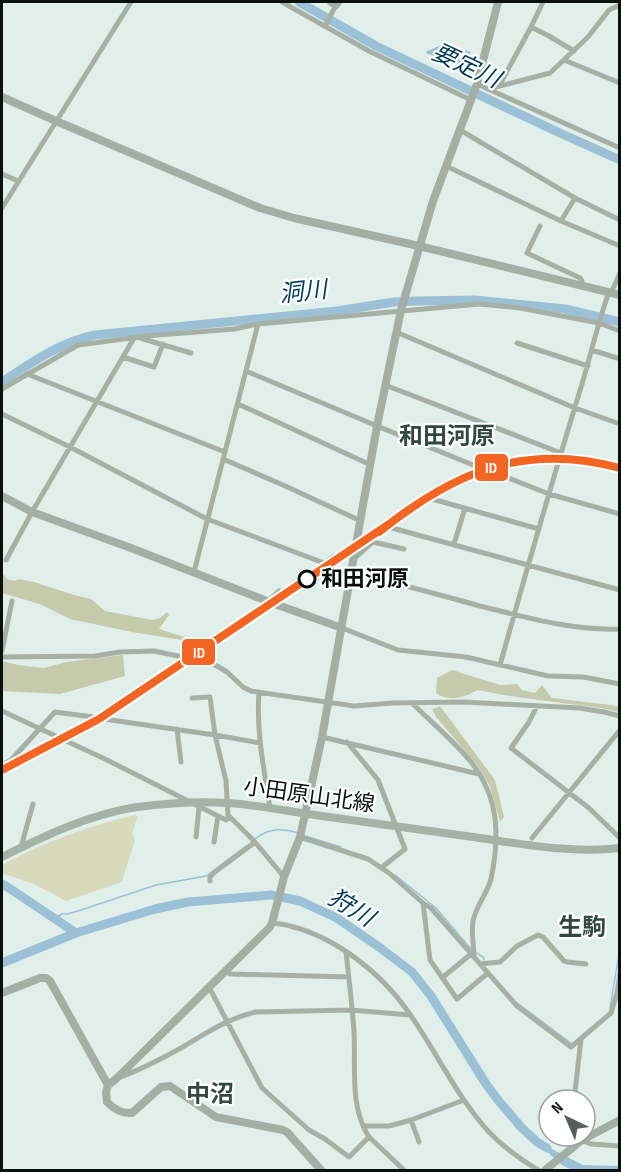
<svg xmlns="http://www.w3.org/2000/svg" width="621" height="1172" viewBox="0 0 621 1172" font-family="'Sofia Sans Condensed','Noto Sans JP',sans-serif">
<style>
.green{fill:#d7dabc}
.forest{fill:#c6caac}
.water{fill:#9cc1d6}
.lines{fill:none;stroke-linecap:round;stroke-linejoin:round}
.stream{stroke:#9cc1d6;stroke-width:1.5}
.river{stroke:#9cc1d6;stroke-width:9}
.street{stroke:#a6b0a5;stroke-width:5}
.secondary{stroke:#a3aea4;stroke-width:8}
.primary{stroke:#a5b3a6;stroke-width:8}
.rail-1-casing{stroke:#fff;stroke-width:12}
.rail-1{stroke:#f26522;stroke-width:8}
.stop-dot{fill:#fff;stroke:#09110e;stroke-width:3}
.labels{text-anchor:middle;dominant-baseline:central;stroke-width:4.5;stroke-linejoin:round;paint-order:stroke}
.stop-label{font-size:22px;font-weight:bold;fill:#09110e;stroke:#fff;text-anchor:start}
.street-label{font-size:22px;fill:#09110e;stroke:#fff}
.water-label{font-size:24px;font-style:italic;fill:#003c5b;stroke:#fff}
.neighbourhood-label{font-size:24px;font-weight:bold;fill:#324840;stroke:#fff}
.line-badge{stroke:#fff;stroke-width:2}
.badge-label{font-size:16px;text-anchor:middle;font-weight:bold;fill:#fff}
</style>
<rect width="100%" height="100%" fill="#e1efea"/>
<path class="green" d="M135,815L138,816L132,833L135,840L122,881L119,883L66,901L34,884L2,873V865C44,842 88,826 135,815Z"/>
<path class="forest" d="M2,573L7,579L15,581L19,579L34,582L74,595L91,599L105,611L152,620L160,618L167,612L169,615L159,629L184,637L182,640L132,632L70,619L40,604L2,593Z
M123,655L125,676L60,694L2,691V661L18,665L44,668L66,662Z
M452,670L500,685L517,684L522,690L535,693L542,685L552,698L611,705L619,707V712L601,708L516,697L477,690C465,698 448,702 436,693L437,678Z
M440,706L495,780L504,817L500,822L490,786L477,765L436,717L432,709Z"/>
<path class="water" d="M444,44L471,52L465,68L426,53L427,51Z
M534,1140L583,1165L619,1166V1170H572L562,1165Z"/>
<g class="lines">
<path class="stream" d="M302,835L341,847
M255,839C269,828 281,828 298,833
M395,875L436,908L471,949
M54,919L62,914H67L78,911L156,885L206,876L246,846
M475,952L483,957L484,960
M516,1002L572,1044
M610,1008L620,948"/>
<path class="river" d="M299,2L376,46L562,134L620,160
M2,382C31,363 60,342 95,335L337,311L394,302L418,301L475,300L565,309L620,322
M2,884L9,888L76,933
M2,963L76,933L155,909L188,902L271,895L300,901L337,918L379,947L412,972L431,996L486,1084L498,1100L521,1127L537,1142L547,1148"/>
<path class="street" d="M282,2L369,51L471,100
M325,26L336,5
M531,27L549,36L574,51
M564,60L620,83
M477,84L488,89L550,73L588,37L609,10L620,5
M499,86L531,27L543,2
M488,89L620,148
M460,130L575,198L620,220
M446,166L561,221L620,246
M2,174L18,181
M2,208L131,2
M561,221L575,198
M540,226L527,253L580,278L582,281L581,285
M611,293L620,273
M396,332L575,408L620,424
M140,338L191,353
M517,343L588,366
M592,350L620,359
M123,357L154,367L163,344
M246,371L377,426L478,467
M27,374L225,452
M385,385L561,453
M2,389L78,345L146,336L234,329L258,324L479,304L520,308L599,323L620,331
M238,404L371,465
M2,414L70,447L207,519L324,563L334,556
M223,459L283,485L361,521
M480,476L491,471L549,494L620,514
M432,499L539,529
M392,528L620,590
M454,544L465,508
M354,559L373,542L404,549
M6,560L32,512L134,338
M194,572L258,324
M352,572C395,583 437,594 480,606C525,617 573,631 620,629
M268,601L279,591
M342,628L398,650L466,657L548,676L583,677L620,684
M2,651L12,601
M2,657L95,656L120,652L154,651L207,662L217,666L227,672L243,687L251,691L354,706L393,703L464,702L579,708L604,712L620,716
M500,665C526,572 553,478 582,384C591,354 598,322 609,292
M259,692C256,731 264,769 270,808
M192,698L210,697L215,735L226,781L228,815L255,842L284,877
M412,703C431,722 454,741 471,762C499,797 500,836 491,879C487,894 476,906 473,921C471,933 474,945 474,957
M537,706L529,722L511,748L589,808L620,838
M2,711L107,760L226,820L230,817
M104,719L215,735L260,743
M177,729L181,762
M322,737L479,774
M347,742L378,780L405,849L381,868
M2,765L11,760L55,712L93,717
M196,837L199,807
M300,837L368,859L389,873L423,903L431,908L517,1006L571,1047L611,1013L617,993L620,974
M532,838L620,730
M214,842L218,816
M21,847L33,804
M210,881V877L215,872L255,842
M423,903L430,960L457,999L488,973
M272,923C278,924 284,924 290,926C335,937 380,972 407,1010C435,1049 455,1094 488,1131C502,1146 520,1159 538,1170
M346,952C349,978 352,1005 354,1031C356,1065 349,1107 369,1137L404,1170
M480,964L500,962L517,946L538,935L543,937L564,961L567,962L586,964
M226,970L230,974L349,977
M442,978L471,954
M209,987L262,1088L309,1130L325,1139L349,1157L369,1137
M118,1078C140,1070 161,1059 181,1048C205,1034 228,1018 256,1012L351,1010L410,1015
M574,1100L581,1039
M411,1120L419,1142
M364,1126H389L411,1120L464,1100
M569,1136L591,1144L620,1146"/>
<path class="secondary" d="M331,2L336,5L338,2
M2,97L56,121L260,208L294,218L419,246L620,295
M2,496L32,512L131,548L272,603L342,628
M2,993L40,978H46L50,981L108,1085L106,1092L107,1102C114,1109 122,1114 132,1113L161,1087L170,1086L216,1117L283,1130L287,1132L321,1170
M108,1085L116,1079L270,927L272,923L284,877L300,837L322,737L377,426L401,310L433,201L477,84L498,2
M545,1170L582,1140L620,1120"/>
<path class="primary" d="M2,857C44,836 90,814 137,807C167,803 199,801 228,803C260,805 291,812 322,816C370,823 418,829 466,836C517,843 569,854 620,848"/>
<defs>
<path id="rail-1" d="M379,532C454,472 523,442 620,468
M2,770L99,719L389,524"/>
</defs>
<use href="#rail-1" class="rail-1-casing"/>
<use href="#rail-1" class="rail-1"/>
</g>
<circle class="stop-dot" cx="307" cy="579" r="8"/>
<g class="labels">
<g class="stop-label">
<text x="321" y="579">和田河原</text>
</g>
<g class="street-label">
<text transform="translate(309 796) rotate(8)">小田原山北線</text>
</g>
<g class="water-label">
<text transform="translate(466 66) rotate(25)">要定川</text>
<text transform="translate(303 292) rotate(-6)">洞川</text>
<text transform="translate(351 908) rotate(31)">狩川</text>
</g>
<g class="neighbourhood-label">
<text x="447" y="436">和田河原</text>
<text x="582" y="927">生駒</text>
<text x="210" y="1094">中沼</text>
</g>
</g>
<g class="line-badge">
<rect x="474" y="453" width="35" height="29" rx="6" fill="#f26522"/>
<rect x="181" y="638" width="35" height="28" rx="6" fill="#f26522"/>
</g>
<g class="badge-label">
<text x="491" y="473">ID</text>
<text x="199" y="658">ID</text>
</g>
<rect width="621" height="1172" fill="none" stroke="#09110e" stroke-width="6"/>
<g transform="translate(567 1118) rotate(316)"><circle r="28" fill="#ffffff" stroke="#9da09f" stroke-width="1.5"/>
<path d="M0-4.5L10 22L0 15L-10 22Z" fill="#555f5b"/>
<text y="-9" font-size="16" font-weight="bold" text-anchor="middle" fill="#09110e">N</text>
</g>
</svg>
